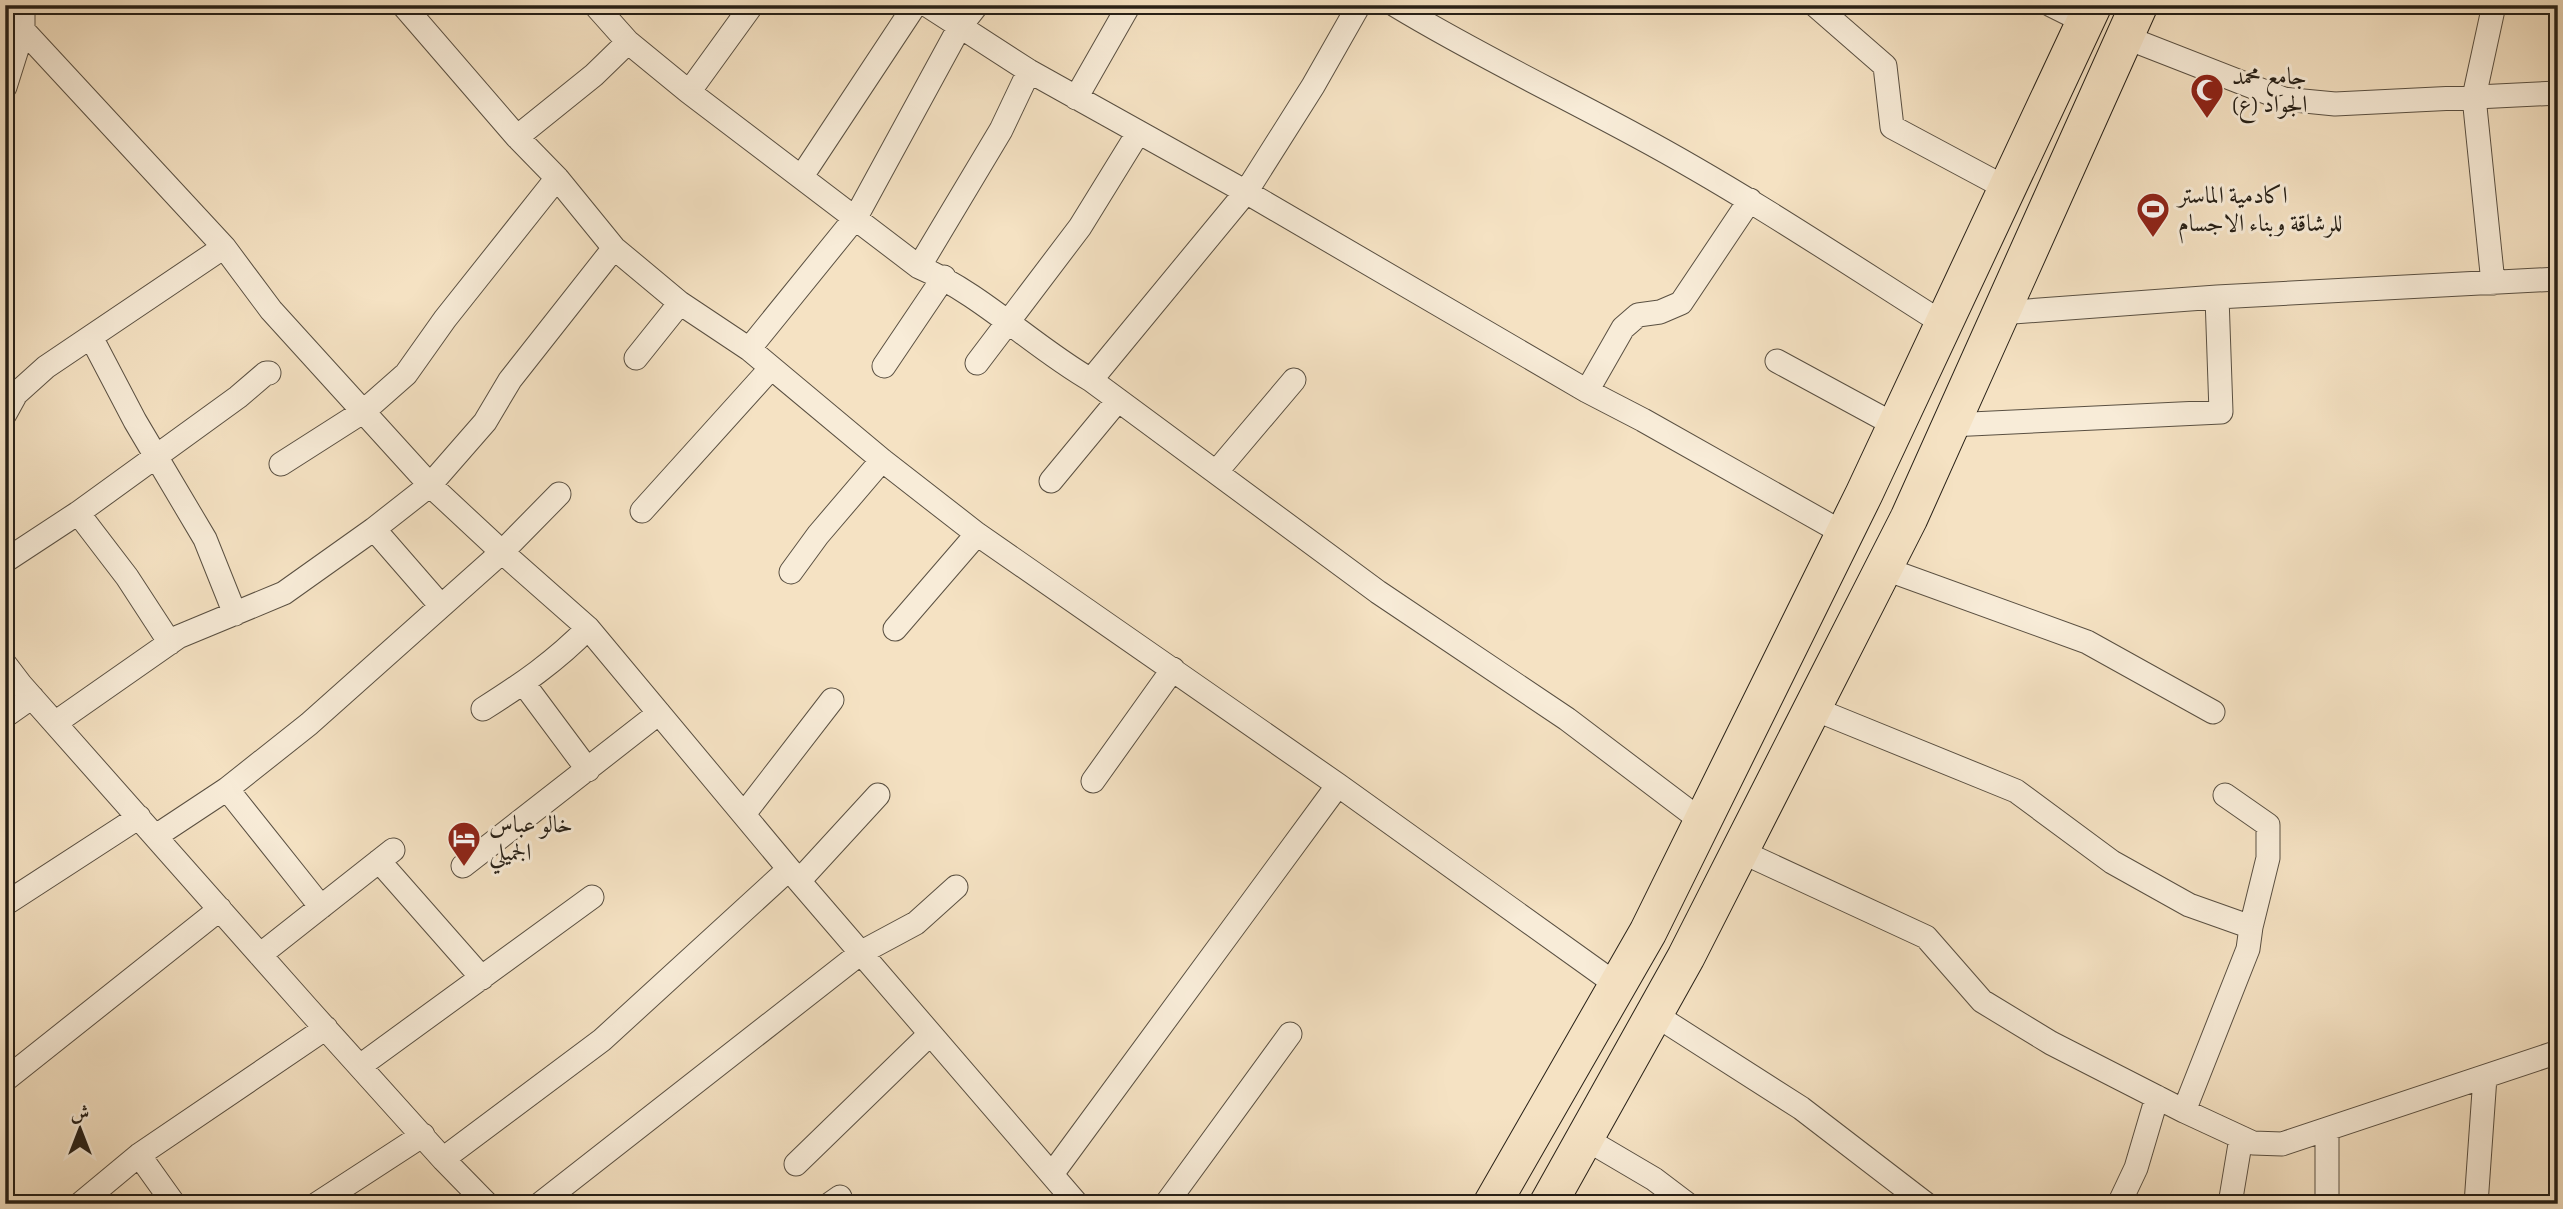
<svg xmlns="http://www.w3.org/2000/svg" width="2563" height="1209" viewBox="0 0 2563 1209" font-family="Alegreya,Amiri,serif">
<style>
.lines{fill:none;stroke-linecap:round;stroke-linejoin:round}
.minor-casing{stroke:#5a5042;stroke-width:25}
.primary-casing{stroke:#272017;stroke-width:39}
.minor{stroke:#f8ecd8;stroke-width:23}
.primary{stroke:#f5e2c3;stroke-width:37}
.labels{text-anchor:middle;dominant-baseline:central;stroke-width:6;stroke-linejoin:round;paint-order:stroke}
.poi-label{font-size:24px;fill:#272017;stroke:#f8ecd8;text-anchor:start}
</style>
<rect width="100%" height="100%" fill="#f5e2c3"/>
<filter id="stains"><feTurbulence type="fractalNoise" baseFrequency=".00286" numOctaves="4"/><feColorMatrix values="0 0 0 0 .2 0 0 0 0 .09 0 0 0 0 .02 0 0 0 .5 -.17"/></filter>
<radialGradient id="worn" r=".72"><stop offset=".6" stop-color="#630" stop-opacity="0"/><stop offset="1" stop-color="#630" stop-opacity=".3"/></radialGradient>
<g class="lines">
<defs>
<path id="minor" d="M403,5L517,137L557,178L614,248L680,303L749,349L882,460L977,534L1338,785L1617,985
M595,5L628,42L689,92L919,267C982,294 1032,346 1091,380L1378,592L1567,719L1703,822
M927,5L1029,71L1246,192L1587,391L1643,420L1845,534
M1395,5C1474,53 1556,92 1637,136C1743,193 1843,260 1944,324
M1815,5L1885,66L1892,127L2006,188
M2051,5L2085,22
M23,30L224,247L271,310L430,485L502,552L588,628L799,881L1077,1204
M2125,37L2284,99L2335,104L2558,93
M5,87L23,30V5
M689,92L752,5
M1076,98L1129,5
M517,137L594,75L628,42
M802,176L915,5
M919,267L1001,130L1029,71
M2493,283L2474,97L2494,5
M2000,313L2217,297L2558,279
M91,337L135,421L205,539L235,614
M749,349L856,217L959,28L977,5
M636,358L680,303
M1777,361L1895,425
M977,363L1080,227L1138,133
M884,366L944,277
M1091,380L1246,192L1313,86L1359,5
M1587,391L1623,328L1638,315L1660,312L1681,303L1750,200
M5,414L16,394L46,367L224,247
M1950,425L2221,412L2217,297
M281,464L364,411L406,374L445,319L557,178
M1217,471L1294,380
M1051,481L1118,400
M642,511L771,368
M78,513L127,577L170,643
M374,529L441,606
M5,561L78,513L238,397L266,373H269
M1883,568L2087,642L2213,712
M791,572L818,535L882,460
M895,629L977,534
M5,664L21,685L308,1009L443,1159L487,1204
M524,684L588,770
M1812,708L2016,791L2112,862L2189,905L2251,927
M483,709C521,685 556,661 588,628
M5,716L32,697
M55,723L178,637L284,593L374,529L430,485L485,422L510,380L614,248
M1093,781L1173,669
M227,789L321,907
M744,814L832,700
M156,836L227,789L309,724L502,552L559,494
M1740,851L1926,937L1982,1001L2051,1043L2184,1111L2253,1143L2282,1144L2558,1052
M379,861L482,978
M463,866L659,713
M799,881L878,795
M5,904L139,817
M260,955L393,850
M1654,1014L1801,1108L1926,1204
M360,1066L592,897
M5,1080L220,909
M2184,1111L2248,949L2251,927L2268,858V825L2225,795
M2327,1130V1204
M1586,1139L1654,1179L1687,1204
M139,1155L174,1204
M443,1159L602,1040L789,869
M796,1164L930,1034
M1052,1174L1338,785
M80,1204L139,1155L326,1028
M317,1204L423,1135
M540,1204L862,952L916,923L956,887
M830,1204L840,1197
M1166,1204L1290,1034
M2119,1204L2136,1168L2157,1097
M2230,1204L2241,1138
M2476,1204L2485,1077"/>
<path id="primary" d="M1492,1204L1648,932L1864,494L2093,5
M1548,1204L1686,957L1909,518L2139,5"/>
</defs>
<use href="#minor" class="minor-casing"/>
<use href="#primary" class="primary-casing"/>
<use href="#minor" class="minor"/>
<use href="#primary" class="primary"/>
</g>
<defs>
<symbol id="mosque-pin" viewBox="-11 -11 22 30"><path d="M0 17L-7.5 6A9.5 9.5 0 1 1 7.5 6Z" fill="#8f2418" stroke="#f8ecd8"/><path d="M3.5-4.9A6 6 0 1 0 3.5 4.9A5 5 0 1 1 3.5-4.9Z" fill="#fff"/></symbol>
<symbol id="stadium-pin" viewBox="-11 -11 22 30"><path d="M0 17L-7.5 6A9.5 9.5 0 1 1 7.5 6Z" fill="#8f2418" stroke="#f8ecd8"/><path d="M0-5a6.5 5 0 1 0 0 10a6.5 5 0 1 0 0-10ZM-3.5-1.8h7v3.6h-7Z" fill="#fff"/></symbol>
<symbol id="hotel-pin" viewBox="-11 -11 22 30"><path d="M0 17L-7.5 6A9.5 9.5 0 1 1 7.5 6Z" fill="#8f2418" stroke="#f8ecd8"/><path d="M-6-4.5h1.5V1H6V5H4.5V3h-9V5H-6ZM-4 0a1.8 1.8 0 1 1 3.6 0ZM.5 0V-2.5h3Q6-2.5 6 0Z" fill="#fff"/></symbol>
</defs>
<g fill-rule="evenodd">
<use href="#mosque-pin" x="2188" y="71" width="38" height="52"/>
<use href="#stadium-pin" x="2134" y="190" width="38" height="52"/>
<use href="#hotel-pin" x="445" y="819" width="38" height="52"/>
</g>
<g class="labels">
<g class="poi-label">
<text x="2232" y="76">جامع محمد<tspan x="2232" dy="28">الجواد (ع)</tspan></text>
<text x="2178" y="195">اكادمية الماستر<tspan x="2178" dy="28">للرشاقة وبناء الاجسام</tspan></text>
<text x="489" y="824">خالو عباس<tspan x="489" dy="28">الجميلي</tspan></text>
</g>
</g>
<rect width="2563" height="1209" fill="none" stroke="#f5e2c3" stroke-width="28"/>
<rect x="7" y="7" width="2549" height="1195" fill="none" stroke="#272017" stroke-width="3.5"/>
<rect x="14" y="14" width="2535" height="1181" fill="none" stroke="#272017" stroke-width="2"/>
<g transform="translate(80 1129)" stroke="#f8ecd8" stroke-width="5" paint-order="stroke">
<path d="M0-5L12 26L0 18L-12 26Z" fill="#272017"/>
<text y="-10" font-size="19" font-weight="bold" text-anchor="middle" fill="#272017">ش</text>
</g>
<rect width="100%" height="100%" filter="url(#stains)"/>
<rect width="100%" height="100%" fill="url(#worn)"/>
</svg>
